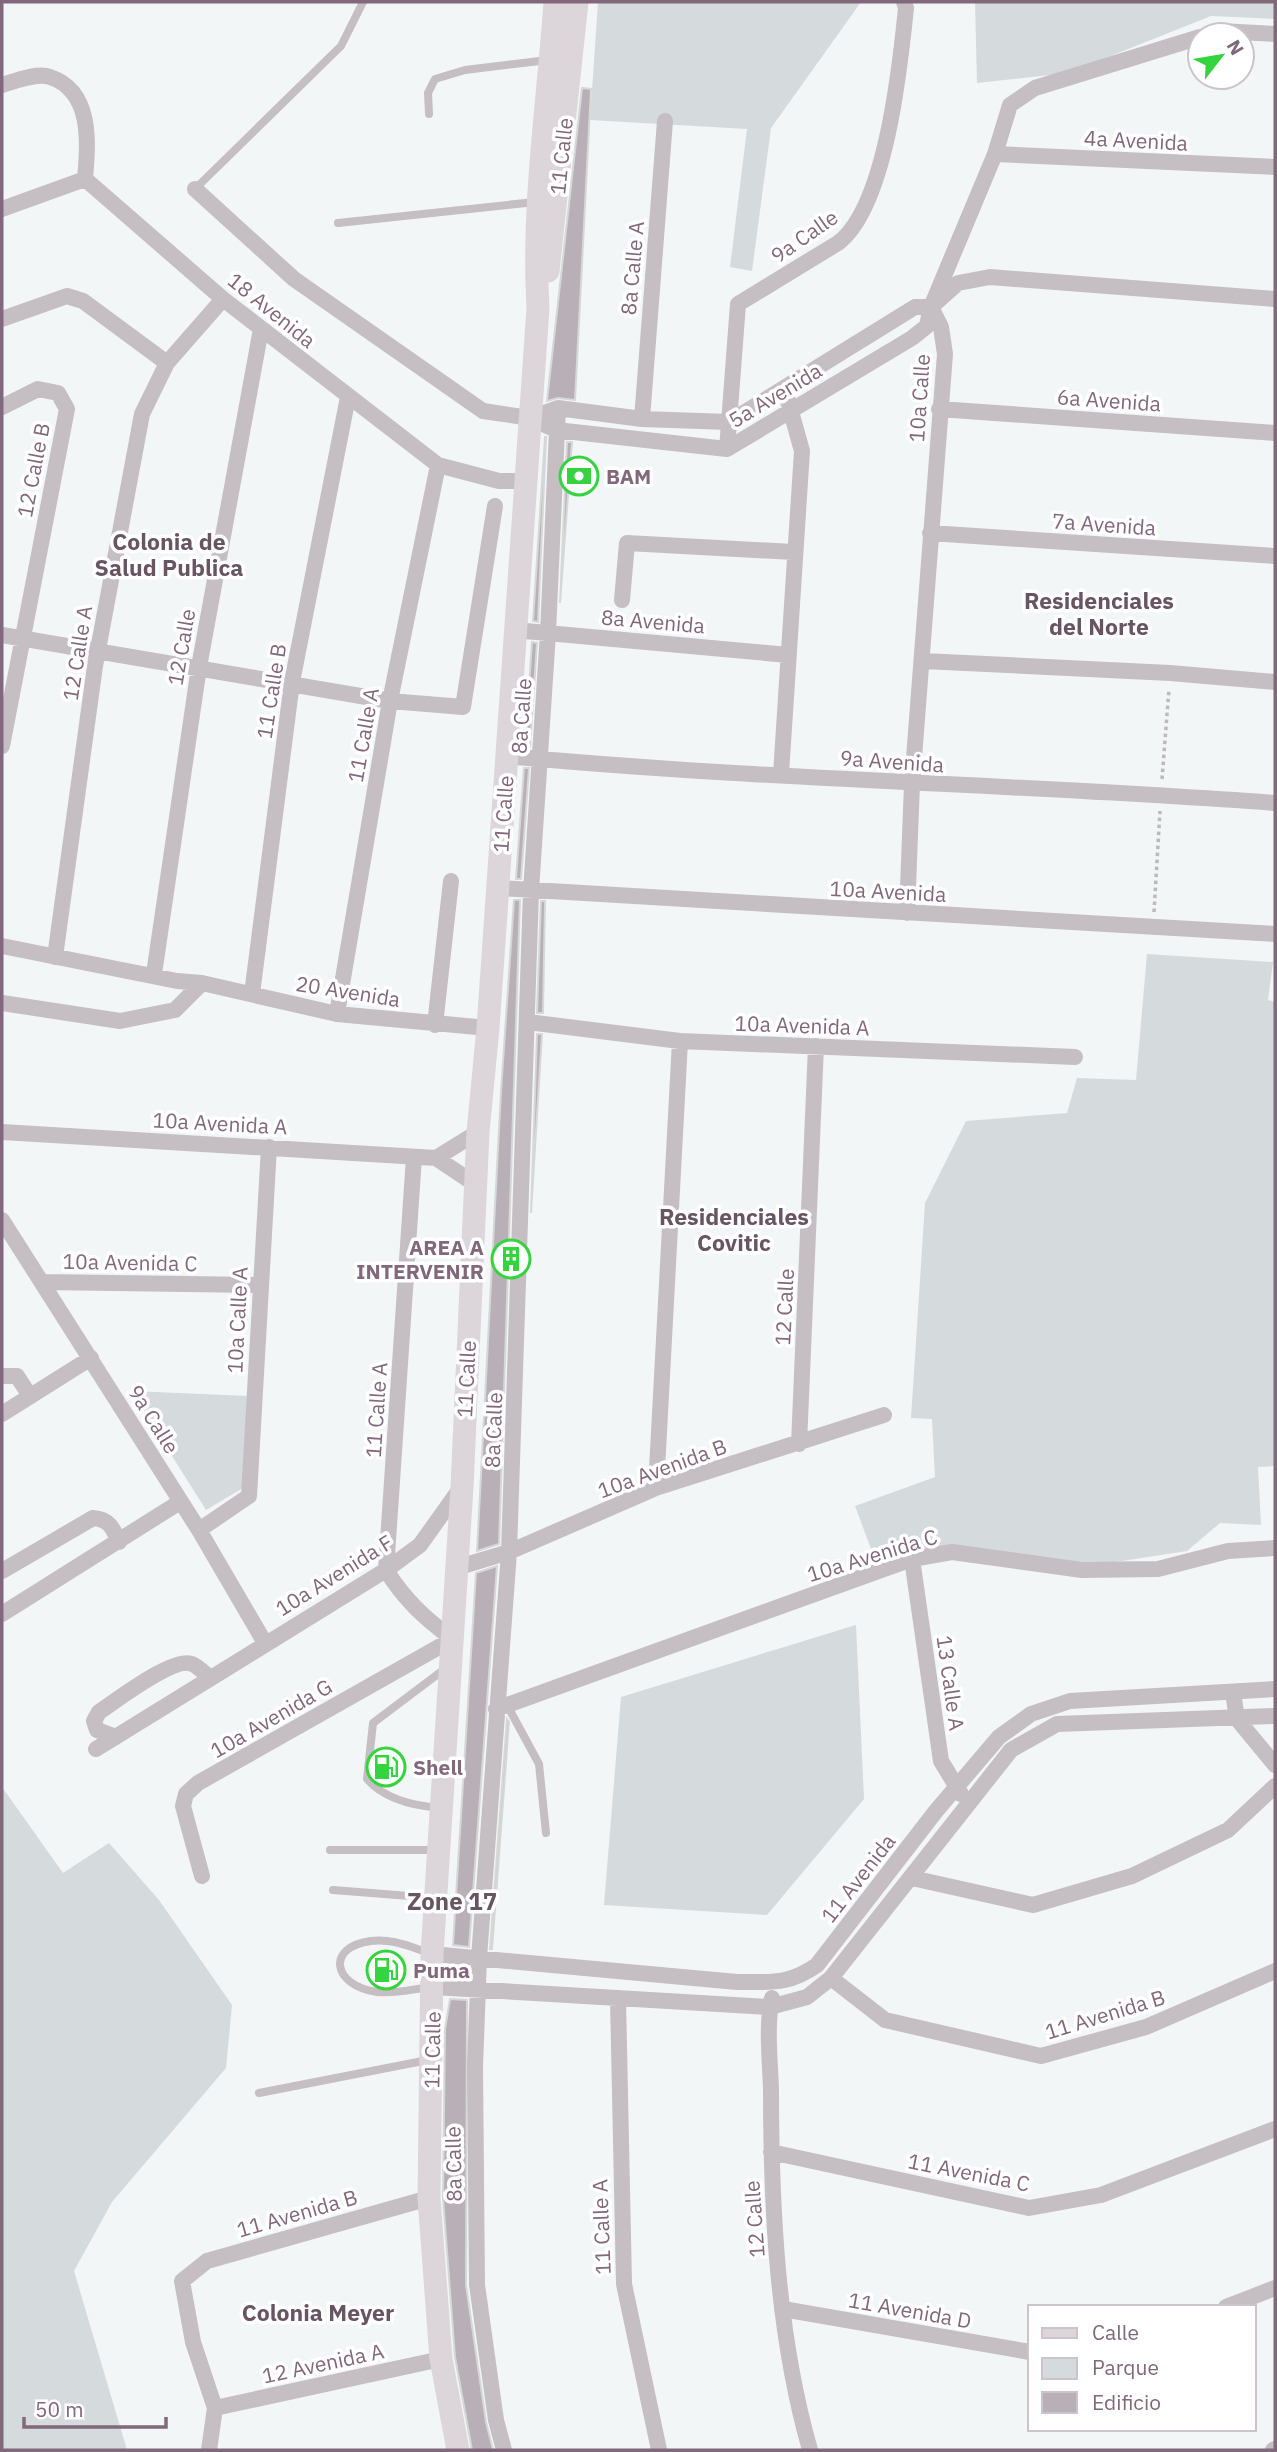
<svg xmlns="http://www.w3.org/2000/svg" width="1277" height="2452" viewBox="0 0 1277 2452" font-family="'IBM Plex Sans',sans-serif">
<style>
.green{fill:#d5dadd}
.building{fill:#b9afb6;stroke:#d6d8d7;stroke-width:2}
.lines{fill:none;stroke-linecap:round;stroke-linejoin:round}
.path{stroke:#bdb8bc;stroke-width:3.5;stroke-dasharray:3.5 3.5;stroke-linecap:butt}
.lane{stroke:#c5bec3;stroke-width:8}
.street{stroke:#c5bec3;stroke-width:16}
.secondary{stroke:#dcd5d9;stroke-width:23}
.labels{text-anchor:middle;dominant-baseline:central;stroke-width:7;stroke-linejoin:round;paint-order:stroke}
.street-label{font-size:21px;fill:#81687a;stroke:#fff}
.poi-label{font-size:21px;font-weight:bold;fill:#81687a;stroke:#fff;text-anchor:start}
.neighbourhood-label{font-size:23px;font-weight:bold;fill:#675562;stroke:#fff}
.quarter-label{font-size:24px;font-weight:bold;fill:#675562;stroke:#fff}
</style>
<rect width="100%" height="100%" fill="#f3f6f6"/>
<path class="green" d="M598,2H861L771,128L752,271L730,267L747,129L590,120Z
M975,2H1275V19L1211,16L1068,73L977,83Z
M1147,954L1273,962L1268,1000L1275,1002V1466L1258,1467L1261,1525L1220,1523L1187,1551L1083,1567L925,1552L879,1570L855,1506L935,1477L932,1419L911,1418L925,1203L966,1121L1067,1113L1077,1078L1136,1080Z
M131,1391L249,1396L243,1488L206,1510Z
M856,1625L864,1799L767,1915L604,1905L621,1697Z
M2,1787L63,1873L109,1843L159,1900L232,2005L226,2068L112,2202L74,2271L127,2450H2Z"/>
<path class="building" d="M582,88L591,89L575,400L558,398L547,401Z
M545,437H546L538,622L533,621Z
M567,442H572L560,603Z
M532,642L537,643L530,747H525Z
M524,768H529L521,879H516Z
M514,900H520L499,1544L477,1551L501,1091Z
M541,901H545L543,1013H537Z
M537,1034H542L531,1213Z
M497,1566L469,1947L453,1945L476,1573Z
M507,1719L509,1722L492,1949H490Z
M452,1966L468,1968V1979L451,1978Z
M450,1999L467,2000L466,2285L486,2422L493,2450H472L455,2357L443,2198L445,2029Z"/>
<g class="lines">
<path class="path" d="M1162,779L1169,689
M1154,912L1160,811"/>
<path class="lane" d="M429,114L428,93L435,79L465,70L548,60
M195,189L341,46L363,2
M338,223L535,202
M507,1705L539,1764L546,1833
M440,1808C415,1806 384,1799 367,1779L373,1723L446,1668
M330,1850H436
M333,1890L435,1898
M429,1953C411,1947 391,1938 371,1941C325,1947 333,1986 377,1992C394,1994 414,1989 431,1987
M259,2093L428,2060"/>
<path class="street" d="M1206,35L1220,31L1275,34
M2,85C15,81 37,72 50,77C93,91 88,144 85,179
M995,154L1275,167
M85,179L223,299L438,465L499,481H526
M195,189L294,279L483,411L530,418L556,430L727,449L912,338L927,326L931,307L995,154L1010,105L1035,88L1200,37
M2,209L85,179
M2,319L67,296L83,301L167,363
M2,407L38,389L58,393L67,409L2,746
M939,409L1275,433
M530,418L558,408L642,419L729,422L915,307H931L958,283L990,277L1275,299
M642,419L665,121
M727,449L738,304L838,243C886,207 900,67 906,8L904,2
M930,533L1275,556
M622,600L627,543L793,552
M514,630L788,655
M2,635L390,701L463,707L495,506
M923,661L1170,673L1275,682
M507,756C762,780 1019,784 1275,803
M781,774L802,451L788,401
M498,888L1275,934
M907,913L912,784L945,354L941,327L931,307
M2,946L177,981L202,983L337,1014L488,1028
M55,957L95,666L142,414L167,363L223,299
M154,974L199,667L261,329
M252,994L292,682L348,397
M2,1003L120,1021L175,1010L202,983
M337,1014L390,701L438,465
M528,1022L680,1041L1075,1057
M435,1025L451,881
M2,1132L436,1158L475,1184
M436,1158L478,1132
M2,1220L199,1530L265,1643
M42,1282L260,1285
M2,1376H17L30,1396
M2,1414L91,1358
M799,1444L816,1046
M656,1488L680,1041
M199,1530L249,1496L269,1147
M912,1559L941,1761L961,1794
M456,1568L509,1552L656,1488L884,1415
M2,1571L93,1518C109,1519 113,1528 119,1542
M2,1614L180,1502
M1233,1692L1237,1719L1275,1765
M496,1709L912,1559L952,1552L1082,1570L1158,1569L1228,1551L1275,1548
M116,1737L97,1730L94,1721L99,1712C116,1701 174,1656 192,1664C198,1666 205,1674 210,1678
M96,1749L386,1570L420,1545L460,1489
M202,1876L183,1806L186,1794L198,1783L453,1639C425,1619 404,1599 386,1570L414,1157
M912,1878L1033,1905L1132,1876L1228,1830L1275,1786
M432,1954L737,1982C771,1982 789,1985 817,1965L936,1811L999,1737L1031,1714L1070,1701L1275,1689
M831,1978L885,2020L1041,2056L1146,2027L1275,1971
M433,1987L770,2007L807,1997L831,1978L1011,1750L1057,1724L1275,1716
M618,1998L624,2284L659,2450
M772,1998C766,2026 770,2060 771,2089C771,2209 777,2334 810,2450
M771,2152L1029,2208L1101,2195L1275,2129
M1226,2307L1275,2288
M783,2309L1030,2352
M215,2408L441,2359
M209,2450L215,2408L193,2342L182,2281L207,2261L429,2198
M504,2450L496,2420L477,2285L475,2067L479,1958L509,1552L531,891L548,633L558,408
M1273,2450L1275,2449"/>
<path class="secondary" d="M548,271L577,2
M458,2450L441,2359L429,2198L432,1954L462,1487L478,1132L488,1028L538,308C532,206 548,104 555,2"/>
</g>
<defs>
<symbol id="bank-ring" viewBox="-11 -11 22 22"><circle r="9.5" fill="#fff" stroke="#36d340" stroke-width="1.5"/><path d="M-6-4H6V4H-6ZM0-2.3a2.3 2.3 0 1 0 0 4.6a2.3 2.3 0 1 0 0-4.6Z" fill="#36d340"/></symbol>
<symbol id="building-ring" viewBox="-11 -11 22 22"><circle r="9.5" fill="#fff" stroke="#36d340" stroke-width="1.5"/><path d="M-4-6H4V6H1V3H-1V6H-4ZM-2.5-4.3h1.7v1.8h-1.7ZM.8-4.3h1.7v1.8H.8ZM-2.5-1h1.7V.8h-1.7ZM.8-1h1.7V.8H.8Z" fill="#36d340"/></symbol>
<symbol id="fuel-ring" viewBox="-11 -11 22 22"><circle r="9.5" fill="#fff" stroke="#36d340" stroke-width="1.5"/><path d="M-5.5-6h7V0h2V4h1.3V-2.5L3-4.5l.8-.8L6-3V5H2.5V1h-1V6h-7ZM-4.2-4.7v3.2H.2V-4.7Z" fill="#36d340"/></symbol>
</defs>
<g fill-rule="evenodd">
<use href="#bank-ring" x="557" y="454" width="44" height="44"/>
<use href="#building-ring" x="489" y="1237" width="44" height="44"/>
<use href="#fuel-ring" x="364" y="1745" width="44" height="44"/>
<use href="#fuel-ring" x="364" y="1948" width="44" height="44"/>
</g>
<g class="labels">
<g class="street-label">
<text transform="translate(1136 140) rotate(3)">4a Avenida</text>
<text transform="translate(561 156) rotate(-84)">11 Calle</text>
<text transform="translate(804 236) rotate(-35)">9a Calle</text>
<text transform="translate(632 268) rotate(-85)">8a Calle A</text>
<text transform="translate(272 310) rotate(39)">18 Avenida</text>
<text transform="translate(775 395) rotate(-31)">5a Avenida</text>
<text transform="translate(919 398) rotate(-86)">10a Calle</text>
<text transform="translate(1109 400) rotate(4)">6a Avenida</text>
<text transform="translate(33 470) rotate(-79)">12 Calle B</text>
<text transform="translate(1104 524) rotate(4)">7a Avenida</text>
<text transform="translate(653 621) rotate(5)">8a Avenida</text>
<text transform="translate(181 647) rotate(-80)">12 Calle</text>
<text transform="translate(77 653) rotate(-81)">12 Calle A</text>
<text transform="translate(271 691) rotate(-81)">11 Calle B</text>
<text transform="translate(521 716) rotate(-86)">8a Calle</text>
<text transform="translate(363 735) rotate(-80)">11 Calle A</text>
<text transform="translate(892 761) rotate(4)">9a Avenida</text>
<text transform="translate(503 814) rotate(-86)">11 Calle</text>
<text transform="translate(888 891) rotate(3)">10a Avenida</text>
<text transform="translate(348 991) rotate(9)">20 Avenida</text>
<text transform="translate(802 1025) rotate(2)">10a Avenida A</text>
<text transform="translate(220 1123) rotate(3)">10a Avenida A</text>
<text transform="translate(130 1262) rotate(1)">10a Avenida C</text>
<text transform="translate(784 1307) rotate(-87)">12 Calle</text>
<text transform="translate(237 1320) rotate(-87)">10a Calle A</text>
<text transform="translate(466 1379) rotate(-87)">11 Calle</text>
<text transform="translate(376 1410) rotate(-86)">11 Calle A</text>
<text transform="translate(154 1419) rotate(58)">9a Calle</text>
<text transform="translate(493 1430) rotate(-88)">8a Calle</text>
<text transform="translate(662 1468) rotate(-20)">10a Avenida B</text>
<text transform="translate(872 1555) rotate(-17)">10a Avenida C</text>
<text transform="translate(334 1575) rotate(-32)">10a Avenida F</text>
<text transform="translate(951 1683) rotate(82)">13 Calle A</text>
<text transform="translate(271 1718) rotate(-30)">10a Avenida G</text>
<text transform="translate(858 1878) rotate(-52)">11 Avenida</text>
<text transform="translate(1105 2014) rotate(-17)">11 Avenida B</text>
<text transform="translate(432 2050) rotate(-89)">11 Calle</text>
<text transform="translate(453 2164) rotate(-91)">8a Calle</text>
<text transform="translate(969 2172) rotate(11)">11 Avenida C</text>
<text transform="translate(297 2213) rotate(-16)">11 Avenida B</text>
<text transform="translate(754 2219) rotate(-94)">12 Calle</text>
<text transform="translate(601 2227) rotate(-92)">11 Calle A</text>
<text transform="translate(910 2310) rotate(10)">11 Avenida D</text>
<text transform="translate(323 2363) rotate(-12)">12 Avenida A</text>
</g>
<g class="poi-label">
<text x="606" y="476">BAM</text>
<text x="484" y="1247" text-anchor="end">AREA A<tspan x="484" dy="24">INTERVENIR</tspan></text>
<text x="413" y="1767">Shell</text>
<text x="413" y="1970">Puma</text>
</g>
<g class="neighbourhood-label">
<text x="169" y="541">Colonia de<tspan x="169" dy="26">Salud Publica</tspan></text>
<text x="1099" y="600">Residenciales<tspan x="1099" dy="26">del Norte</tspan></text>
<text x="734" y="1216">Residenciales<tspan x="734" dy="26">Covitic</tspan></text>
<text x="318" y="2312">Colonia Meyer</text>
</g>
<g class="quarter-label">
<text x="452" y="1901">Zone 17</text>
</g>
</g>
<rect width="1277" height="2452" fill="none" stroke="#81687a" stroke-width="7"/>
<rect x="1028" y="2305" width="228" height="126" fill="#ffffff" stroke="#cdc3ca" stroke-width="2"/>
<rect x="1042" y="2328" width="35" height="10" fill="#dcd5d9" stroke="#cdc3ca" stroke-width="2"/>
<text x="1092" y="2340" font-size="21" fill="#81687a">Calle</text>
<rect x="1042" y="2358" width="35" height="21" fill="#d5dadd" stroke="#cdc3ca" stroke-width="2"/>
<text x="1092" y="2375" font-size="21" fill="#81687a">Parque</text>
<rect x="1042" y="2392" width="35" height="21" fill="#b9afb6" stroke="#cdc3ca" stroke-width="2"/>
<text x="1092" y="2410" font-size="21" fill="#81687a">Edificio</text>
<g transform="translate(1221 56) rotate(59)"><circle r="33" fill="#ffffff" stroke="#cdc3ca" stroke-width="2"/>
<path d="M0-5L12 26L0 18L-12 26Z" fill="#36d340"/>
<text y="-10" font-size="19" font-weight="bold" text-anchor="middle" fill="#81687a">N</text>
</g>
<path d="M24 2417v10h142v-10" fill="none" stroke="#81687a" stroke-width="3.5"/>
<text x="35" y="2417" font-size="21" fill="#81687a" stroke="#ffffff" stroke-width="5" paint-order="stroke">50 m</text>
</svg>
